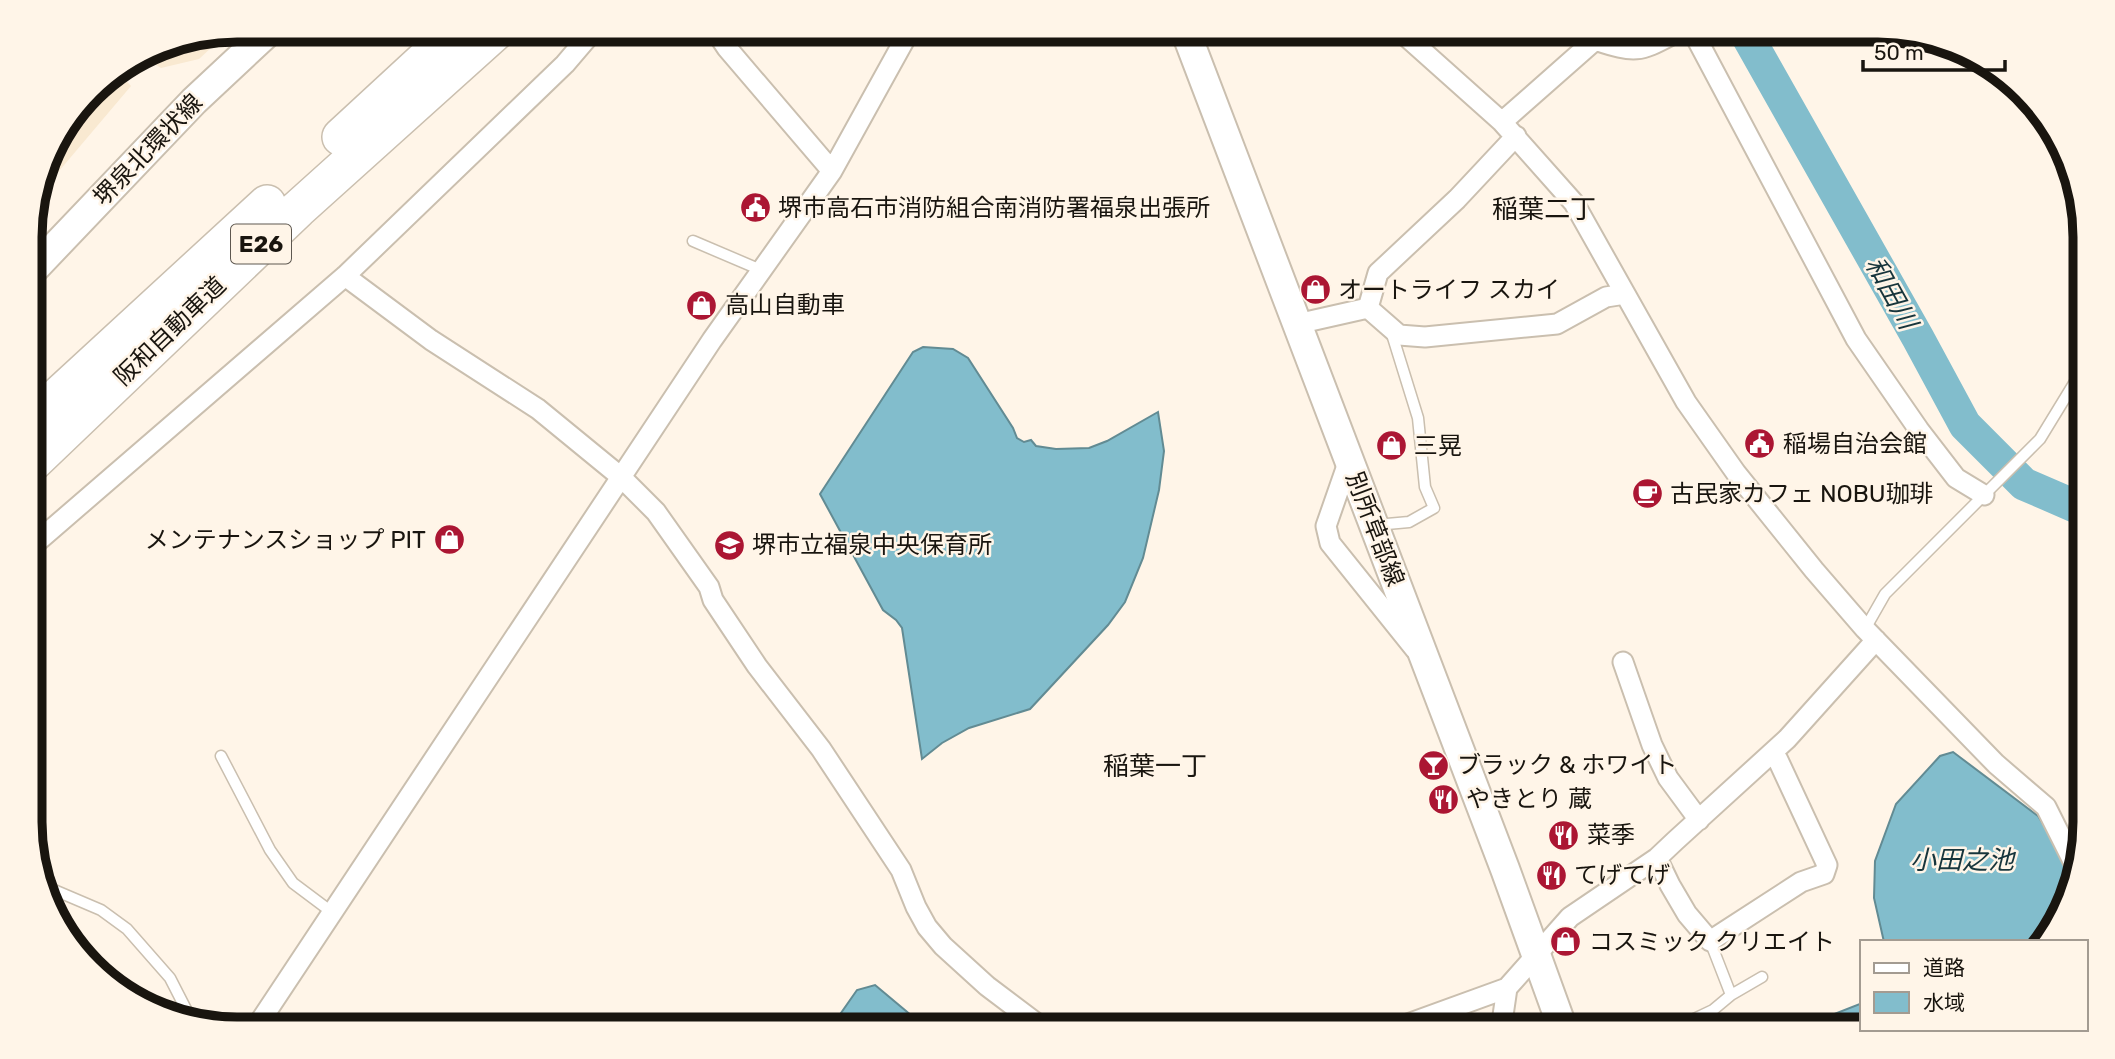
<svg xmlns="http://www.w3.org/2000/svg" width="2115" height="1059" viewBox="0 0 2115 1059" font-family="Rubik,'Noto Sans JP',sans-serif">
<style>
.built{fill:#f9e9d1}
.water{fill:#82bdcc;stroke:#628b93;stroke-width:2}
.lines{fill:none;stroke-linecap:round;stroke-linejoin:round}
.river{stroke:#82bdcc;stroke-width:33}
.lane-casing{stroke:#cabfaf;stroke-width:13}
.street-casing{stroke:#cabfaf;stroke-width:23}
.secondary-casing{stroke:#cabfaf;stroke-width:32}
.highway-casing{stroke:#cabfaf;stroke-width:40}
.lane{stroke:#fff;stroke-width:10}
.street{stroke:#fff;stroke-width:19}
.secondary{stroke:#fff;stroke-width:28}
.highway{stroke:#fff;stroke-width:37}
.labels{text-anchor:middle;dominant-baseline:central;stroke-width:5;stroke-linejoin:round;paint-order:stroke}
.shield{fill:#fff5e8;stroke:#5e5850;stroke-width:2}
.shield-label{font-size:23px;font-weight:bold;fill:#19150f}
.street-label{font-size:24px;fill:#19150f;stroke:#fff5e8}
.poi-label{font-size:24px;fill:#19150f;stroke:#fff5e8;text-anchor:start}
.neighbourhood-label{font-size:26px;fill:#19150f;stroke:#fff5e8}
.water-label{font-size:26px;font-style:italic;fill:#17353c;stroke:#fff5e8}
.rim{fill:none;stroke:#19150f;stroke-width:9}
</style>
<rect width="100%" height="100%" fill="#fff5e8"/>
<path class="built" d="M228,32L199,59L161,68L141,56L158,45Z
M117,71L131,86L37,197L51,145L100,81Z"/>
<path class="water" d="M923,347L953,349L968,358L1013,428L1017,438L1024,442L1031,440L1036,446L1056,449L1089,448L1107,441L1158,412L1164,451L1159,490L1143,558L1125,602L1108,625L1030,709L969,728L942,743L922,759L902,628L896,620L883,610L820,494L913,352Z
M1953,752L2038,816L2074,872L2064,913L2039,942H1884L1874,898L1875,861L1896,804L1940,756Z
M875,985L918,1021L938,1029H839L834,1023L857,990Z
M1861,1002V1029H1796L1860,1004Z"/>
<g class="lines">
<path class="river" d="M1744,30L1918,338L1965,425L2024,484L2084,510"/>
<defs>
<path id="lane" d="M693,241L761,270
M1376,525L1409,522L1434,508L1425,487L1418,418L1391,331
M1865,629L1885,594L2040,439L2084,367
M221,756L270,850L293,883L333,913
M47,887L101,910L127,929L170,978L191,1019
M1710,941L1731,995
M1673,1029L1713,1010L1731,995L1762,977"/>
<path id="street" d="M715,30L727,48L832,171
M1399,30L1502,122L1574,203L1686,402L1736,473L1814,570L1865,629L1996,764L2046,807L2075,865
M1692,30L1856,339L1919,430L1956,478L1984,495
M1502,122L1595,40C1640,55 1640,51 1681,30
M345,276L431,340L538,409L621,477L656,512L709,587L713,600L757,666L821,749L901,870L916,907L927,927L943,946L987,986L1044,1029
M1368,308L1378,273L1457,199L1516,136
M1297,324L1368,308L1399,335L1425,337L1557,324L1606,297L1625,294
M1349,460L1326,526L1330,543L1415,649
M31,547L345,276L565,64L594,30
M1623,662L1652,745L1668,778L1699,820
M1657,858L1670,885L1687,914L1710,941L1801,882L1824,874L1827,865L1778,760L1772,753
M255,1029L712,340L832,171L910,30
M1394,1029L1507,988
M1501,1029L1507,988L1570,917L1657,858L1675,841L1787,739L1876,640"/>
<path id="secondary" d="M1185,30L1505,869L1563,1029
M30,273L194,101L270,30"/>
<path id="highway" d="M341,137L457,30
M31,421L267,204
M31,464L298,209L497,30"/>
</defs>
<use href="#lane" class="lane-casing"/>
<use href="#street" class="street-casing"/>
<use href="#secondary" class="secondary-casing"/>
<use href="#highway" class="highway-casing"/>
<use href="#lane" class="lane"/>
<use href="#street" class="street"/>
<use href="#secondary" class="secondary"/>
<use href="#highway" class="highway"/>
</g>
<defs>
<symbol id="civic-disc" viewBox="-11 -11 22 22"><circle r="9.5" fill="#ab1633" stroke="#fff5e8"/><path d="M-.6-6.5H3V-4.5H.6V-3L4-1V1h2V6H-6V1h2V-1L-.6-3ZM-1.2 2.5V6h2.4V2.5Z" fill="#fff"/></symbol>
<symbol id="shop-disc" viewBox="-11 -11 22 22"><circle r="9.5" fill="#ab1633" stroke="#fff5e8"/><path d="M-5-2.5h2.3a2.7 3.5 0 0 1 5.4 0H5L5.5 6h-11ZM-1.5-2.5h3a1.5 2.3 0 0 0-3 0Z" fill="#fff"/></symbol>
<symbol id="cafe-disc" viewBox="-11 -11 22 22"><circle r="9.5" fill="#ab1633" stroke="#fff5e8"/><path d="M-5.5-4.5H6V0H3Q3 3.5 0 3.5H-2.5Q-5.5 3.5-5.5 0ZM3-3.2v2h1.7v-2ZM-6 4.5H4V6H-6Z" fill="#fff"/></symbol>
<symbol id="school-disc" viewBox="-11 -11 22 22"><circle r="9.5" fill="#ab1633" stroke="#fff5e8"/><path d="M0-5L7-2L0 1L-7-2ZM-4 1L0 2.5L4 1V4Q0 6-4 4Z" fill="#fff"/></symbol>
<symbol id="bar-disc" viewBox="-11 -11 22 22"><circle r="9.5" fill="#ab1633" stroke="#fff5e8"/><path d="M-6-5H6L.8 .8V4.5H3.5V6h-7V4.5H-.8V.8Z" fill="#fff"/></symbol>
<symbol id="restaurant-disc" viewBox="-11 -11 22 22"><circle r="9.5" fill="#ab1633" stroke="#fff5e8"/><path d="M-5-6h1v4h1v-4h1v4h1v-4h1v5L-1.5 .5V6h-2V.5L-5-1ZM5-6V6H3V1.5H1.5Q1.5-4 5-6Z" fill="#fff"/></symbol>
</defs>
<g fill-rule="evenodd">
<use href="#civic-disc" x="738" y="190" width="35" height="35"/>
<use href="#shop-disc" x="1298" y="272" width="35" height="35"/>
<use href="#shop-disc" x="684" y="288" width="35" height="35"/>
<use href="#civic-disc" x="1742" y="426" width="35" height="35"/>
<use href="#shop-disc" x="1374" y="428" width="35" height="35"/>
<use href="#cafe-disc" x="1630" y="476" width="35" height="35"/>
<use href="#shop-disc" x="432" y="522" width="35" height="35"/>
<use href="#school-disc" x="712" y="528" width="35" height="35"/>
<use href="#bar-disc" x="1416" y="748" width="35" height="35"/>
<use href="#restaurant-disc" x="1426" y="782" width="35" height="35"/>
<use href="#restaurant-disc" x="1546" y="818" width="35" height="35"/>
<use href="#restaurant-disc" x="1534" y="858" width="35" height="35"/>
<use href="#shop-disc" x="1548" y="924" width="35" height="35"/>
</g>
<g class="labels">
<rect class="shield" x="231" y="224.5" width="60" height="39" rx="5"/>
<g class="shield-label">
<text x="261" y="244">E26</text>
</g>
<g class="street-label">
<text transform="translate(148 150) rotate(-46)">堺泉北環状線</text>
<text transform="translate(170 331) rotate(-44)">阪和自動車道</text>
<text transform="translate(1375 529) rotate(69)">別所草部線</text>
</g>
<g class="poi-label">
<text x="778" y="208">堺市高石市消防組合南消防署福泉出張所</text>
<text x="1338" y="290">オートライフ スカイ</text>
<text x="725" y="305">高山自動車</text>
<text x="1783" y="444">稲場自治会館</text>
<text x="1414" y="446">三晃</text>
<text x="1670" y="494">古民家カフェ NOBU珈琲</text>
<text x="426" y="540" text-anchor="end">メンテナンスショップ PIT</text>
<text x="752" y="545">堺市立福泉中央保育所</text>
<text x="1457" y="765">ブラック &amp; ホワイト</text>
<text x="1466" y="799">やきとり 蔵</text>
<text x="1587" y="835">菜季</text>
<text x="1574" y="875">てげてげ</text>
<text x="1589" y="942">コスミック クリエイト</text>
</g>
<g class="neighbourhood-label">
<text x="1544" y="209">稲葉二丁</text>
<text x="1155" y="766">稲葉一丁</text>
</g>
<g class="water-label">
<text transform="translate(1891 293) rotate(61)">和田川</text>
<text x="1962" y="860">小田之池</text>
</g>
</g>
<path d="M0 0H2115V1059H0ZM237 42H1878A195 195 0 0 1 2073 237V822A195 195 0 0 1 1878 1017H237A195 195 0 0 1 42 822V237A195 195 0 0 1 237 42Z" fill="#fff5e8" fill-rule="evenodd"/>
<path class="rim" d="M237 42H1878A195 195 0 0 1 2073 237V822A195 195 0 0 1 1878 1017H237A195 195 0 0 1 42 822V237A195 195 0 0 1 237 42Z"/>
<rect x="1860" y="940" width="228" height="91" fill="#fff5e8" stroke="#a39b91" stroke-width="2"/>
<rect x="1874" y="963" width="35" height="10" fill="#ffffff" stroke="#a39b91" stroke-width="2"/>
<text x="1923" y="975" font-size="21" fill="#19150f">道路</text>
<rect x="1874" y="992" width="35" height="21" fill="#82bdcc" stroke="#a39b91" stroke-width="2"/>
<text x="1923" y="1010" font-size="21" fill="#19150f">水域</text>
<path d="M1863 60v10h142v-10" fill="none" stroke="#19150f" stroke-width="3.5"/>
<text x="1874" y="60" font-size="21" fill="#19150f" stroke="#fff5e8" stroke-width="5" paint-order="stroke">50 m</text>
</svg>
